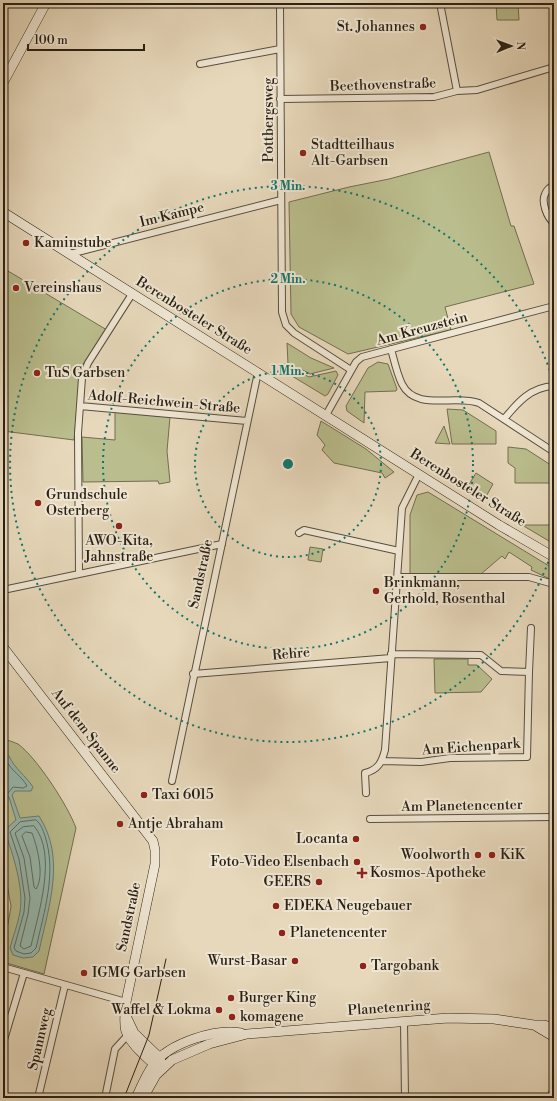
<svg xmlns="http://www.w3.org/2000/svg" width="557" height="1101" viewBox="0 0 557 1101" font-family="'Libre Bodoni',serif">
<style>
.green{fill:#babd8d;stroke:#726e50}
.water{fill:#97baaf;stroke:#6b7c71}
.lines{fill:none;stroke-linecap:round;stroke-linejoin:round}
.shore{stroke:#606d62;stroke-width:1}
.street-casing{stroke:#584e3e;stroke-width:8}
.secondary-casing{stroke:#292014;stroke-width:10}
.street{stroke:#efe6d3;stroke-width:6}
.secondary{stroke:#efe6d3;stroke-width:9}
.tram{stroke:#292014;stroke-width:1}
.ring{fill:none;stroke:#0f766e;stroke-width:2;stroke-dasharray:2 4}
.poi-dot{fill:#8f2418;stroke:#efe6d3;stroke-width:1.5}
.labels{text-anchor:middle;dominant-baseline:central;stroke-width:4;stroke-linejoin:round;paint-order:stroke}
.poi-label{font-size:14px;fill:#292014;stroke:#efe6d3;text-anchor:start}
.street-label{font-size:14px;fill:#292014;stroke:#efe6d3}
.centre{fill:#0f766e;stroke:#efe6d3;stroke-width:2}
.ring-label{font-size:12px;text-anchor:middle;font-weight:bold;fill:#0f766e;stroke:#efe6d3;stroke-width:4;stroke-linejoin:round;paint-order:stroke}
</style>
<rect width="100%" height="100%" fill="#e7d8bb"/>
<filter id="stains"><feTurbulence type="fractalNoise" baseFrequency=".005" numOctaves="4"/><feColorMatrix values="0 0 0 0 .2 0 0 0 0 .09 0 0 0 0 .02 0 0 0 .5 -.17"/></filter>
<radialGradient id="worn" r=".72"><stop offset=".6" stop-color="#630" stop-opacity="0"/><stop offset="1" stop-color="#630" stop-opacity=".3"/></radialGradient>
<path class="green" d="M496,3H518L519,20H497Z
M489,152L511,226H514L534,284L445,307L451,330L348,354L299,327L291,314L289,202L349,187L389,179Z
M3,268L107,330L81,367L74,440L3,431Z
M287,343L311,358L334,368L310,374L299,368L284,371L280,368V364H288Z
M378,362L388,364L397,389L396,391L365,392L364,423L347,411L346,406L368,368Z
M297,371L309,377L336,371L338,375L328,394L325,396L287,373Z
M447,409L463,410L496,431V444H452Z
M115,412L170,417L167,451L170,482L159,484L158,481L83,482L82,437L115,440Z
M321,421L366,449L394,472L385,478L382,473L334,463L322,450L325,445L317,435Z
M444,426L450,444L435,443Z
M508,447L526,449L554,467V483H515V468L508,463Z
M476,473L493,484L483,502L465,491Z
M428,492L554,569V581L531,570L532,567L509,552L505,559L502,556L481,574L410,575V515L417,495Z
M522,525H554V544Z
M310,547L323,549L321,562L308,560Z
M434,659H468V665H477L492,679L481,692L435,693Z
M3,739C8,740 13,742 18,744C37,758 68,806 76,828L44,974L3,962V934L8,924L11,906L3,863Z"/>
<path class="water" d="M3,754L9,756C15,769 25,775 33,787L31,791H15L12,795L20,818L39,816C66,858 49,905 39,951L33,957L23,958L13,955L10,948C13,936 18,924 20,912C24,887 13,855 5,832L8,827L16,820L9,797L3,796Z"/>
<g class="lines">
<path class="shore" d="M3,759L6,760C12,772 21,775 27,786L23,788L13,787L8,793H3
M36,820C41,824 43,830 45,836C57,873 44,912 36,948L31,953L24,954L16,951L14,948L24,912L25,898L19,859L10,832L20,822Z
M34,826C58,854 38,914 31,946L24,949L20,946L28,914L30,898L24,858L15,833L23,827Z
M26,832L32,833C37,846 45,876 36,889L34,887L30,857L22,836Z"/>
<defs>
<path id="street" d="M280,3L282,312L286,325L294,333L351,370
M440,3L457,91
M200,64L280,49
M280,99L434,97L457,91L477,90L554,67
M554,185C550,187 547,189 545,194C541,202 547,218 554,223
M70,254L281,200
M391,349C394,360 397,374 402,384C416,412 455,394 479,403L554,452
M80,406L247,421
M326,415L356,362L362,357L554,306
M504,419C518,402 531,387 554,386
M299,533L304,530L399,551
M79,573L78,433L82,378L88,363L132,294
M397,577H529L550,583
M3,590L222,544
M529,672L531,628
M193,674L391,658
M382,761L421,762L450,758L527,757L529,672L501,671L481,655L391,654
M172,781L258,372
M366,793L365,773C378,770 382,762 385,750L402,508L419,474
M370,819L554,817
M3,890V918
M3,967L126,1002
M404,1021L405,1098
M3,1043L24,973
M38,1098L65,985
M105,1098L115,1049L127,1036"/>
<path id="secondary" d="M3,83L46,3
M3,212L499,525L554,557
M3,647L153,841L155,850V864L126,1002C123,1028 123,1035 142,1053C149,1060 154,1065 162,1068
M126,1016L134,1033L160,1058L161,1063
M534,1025L554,1037
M136,1098C141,1087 146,1075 153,1065C169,1043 216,1028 241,1033
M143,1098L156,1075L172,1060L209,1044L247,1034L448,1018L494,1019L534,1025H544L554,1028
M551,1098L554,1091"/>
</defs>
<use href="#street" class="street-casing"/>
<use href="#secondary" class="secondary-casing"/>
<use href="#street" class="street"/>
<use href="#secondary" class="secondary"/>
<path class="tram" d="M124,1098L149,1035L166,959"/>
</g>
<g class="ring">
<circle cx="288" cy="464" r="93"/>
<circle cx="288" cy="464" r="185"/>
<path d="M554 545A278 278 0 1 1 554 383"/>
</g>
<g class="poi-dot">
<circle cx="423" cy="27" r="4"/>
<circle cx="303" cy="153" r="4"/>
<circle cx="26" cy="243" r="4"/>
<circle cx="16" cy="288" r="4"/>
<circle cx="37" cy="373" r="4"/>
<circle cx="38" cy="503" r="4"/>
<circle cx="119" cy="526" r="4"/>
<circle cx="376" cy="591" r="4"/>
<circle cx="144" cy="795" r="4"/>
<circle cx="120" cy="824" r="4"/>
<circle cx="356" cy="839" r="4"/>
<circle cx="478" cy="855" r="4"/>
<circle cx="492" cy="855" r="4"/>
<circle cx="357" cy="862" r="4"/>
<path d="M360 867h4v4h4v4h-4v4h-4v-4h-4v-4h4z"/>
<circle cx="319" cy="882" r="4"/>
<circle cx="276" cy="906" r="4"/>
<circle cx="282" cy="933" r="4"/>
<circle cx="295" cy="961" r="4"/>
<circle cx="363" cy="966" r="4"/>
<circle cx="84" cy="973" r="4"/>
<circle cx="231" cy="998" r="4"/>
<circle cx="219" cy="1010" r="4"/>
<circle cx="232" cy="1017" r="4"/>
</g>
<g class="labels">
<g class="poi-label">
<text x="415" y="27" text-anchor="end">St. Johannes</text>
<text x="311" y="145">Stadtteilhaus<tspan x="311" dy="16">Alt-Garbsen</tspan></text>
<text x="34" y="243">Kaminstube</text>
<text x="24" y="288">Vereinshaus</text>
<text x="45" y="373">TuS Garbsen</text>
<text x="46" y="495">Grundschule<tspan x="46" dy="16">Osterberg</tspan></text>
<text x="119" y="541" text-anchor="middle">AWO-Kita,<tspan x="119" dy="16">Jahnstraße</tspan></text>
<text x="384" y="583">Brinkmann,<tspan x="384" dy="16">Gerhold, Rosenthal</tspan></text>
<text x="152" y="795">Taxi 6015</text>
<text x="128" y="824">Antje Abraham</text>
<text x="348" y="839" text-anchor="end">Locanta</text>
<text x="470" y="855" text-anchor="end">Woolworth</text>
<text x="500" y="855">KiK</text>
<text x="349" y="862" text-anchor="end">Foto-Video Elsenbach</text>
<text x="370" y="873">Kosmos-Apotheke</text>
<text x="311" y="882" text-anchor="end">GEERS</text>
<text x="284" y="906">EDEKA Neugebauer</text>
<text x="290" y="933">Planetencenter</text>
<text x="287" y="961" text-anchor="end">Wurst-Basar</text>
<text x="371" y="966">Targobank</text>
<text x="92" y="973">IGMG Garbsen</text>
<text x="239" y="998">Burger King</text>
<text x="211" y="1010" text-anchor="end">Waffel &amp; Lokma</text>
<text x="240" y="1017">komagene</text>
</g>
<g class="street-label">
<text transform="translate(383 85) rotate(-2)">Beethovenstraße</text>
<text transform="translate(269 120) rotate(-90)">Pottbergsweg</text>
<text transform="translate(172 215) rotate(-14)">Im Kampe</text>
<text transform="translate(194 316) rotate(32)">Berenbosteler Straße</text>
<text transform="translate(422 329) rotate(-15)">Am Kreuzstein</text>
<text transform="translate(164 402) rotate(5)">Adolf-Reichwein-Straße</text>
<text transform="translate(468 488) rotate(32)">Berenbosteler Straße</text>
<text transform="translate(201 574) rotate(-78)">Sandstraße</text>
<text transform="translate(291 654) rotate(-5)">Rehre</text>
<text transform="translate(86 731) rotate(52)">Auf dem Spanne</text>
<text transform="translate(471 747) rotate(-4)">Am Eichenpark</text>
<text transform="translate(462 806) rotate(-1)">Am Planetencenter</text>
<text transform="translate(129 917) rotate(-78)">Sandstraße</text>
<text transform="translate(389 1008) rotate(-4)">Planetenring</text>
<text transform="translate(40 1039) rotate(-77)">Spannweg</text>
</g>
</g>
<circle cx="288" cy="464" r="6" class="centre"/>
<g class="ring-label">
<text x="288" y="190">3 Min.</text>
<text x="288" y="283">2 Min.</text>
<text x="288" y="375">1 Min.</text>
</g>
<rect width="557" height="1101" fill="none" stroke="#e7d8bb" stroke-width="16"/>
<rect x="4" y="4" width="549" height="1093" fill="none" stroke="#292014" stroke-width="2"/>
<rect x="8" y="8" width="541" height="1085" fill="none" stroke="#292014"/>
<g transform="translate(511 46) rotate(89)" stroke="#efe6d3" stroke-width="3" paint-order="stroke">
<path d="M0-3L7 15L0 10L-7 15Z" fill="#292014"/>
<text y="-6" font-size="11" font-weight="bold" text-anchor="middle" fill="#292014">N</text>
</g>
<path d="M28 44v6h116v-6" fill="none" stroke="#292014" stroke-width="2"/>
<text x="34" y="44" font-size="12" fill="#292014" stroke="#efe6d3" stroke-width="3" paint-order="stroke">100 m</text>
<rect width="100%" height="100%" filter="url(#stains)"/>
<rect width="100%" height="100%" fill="url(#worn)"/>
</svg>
